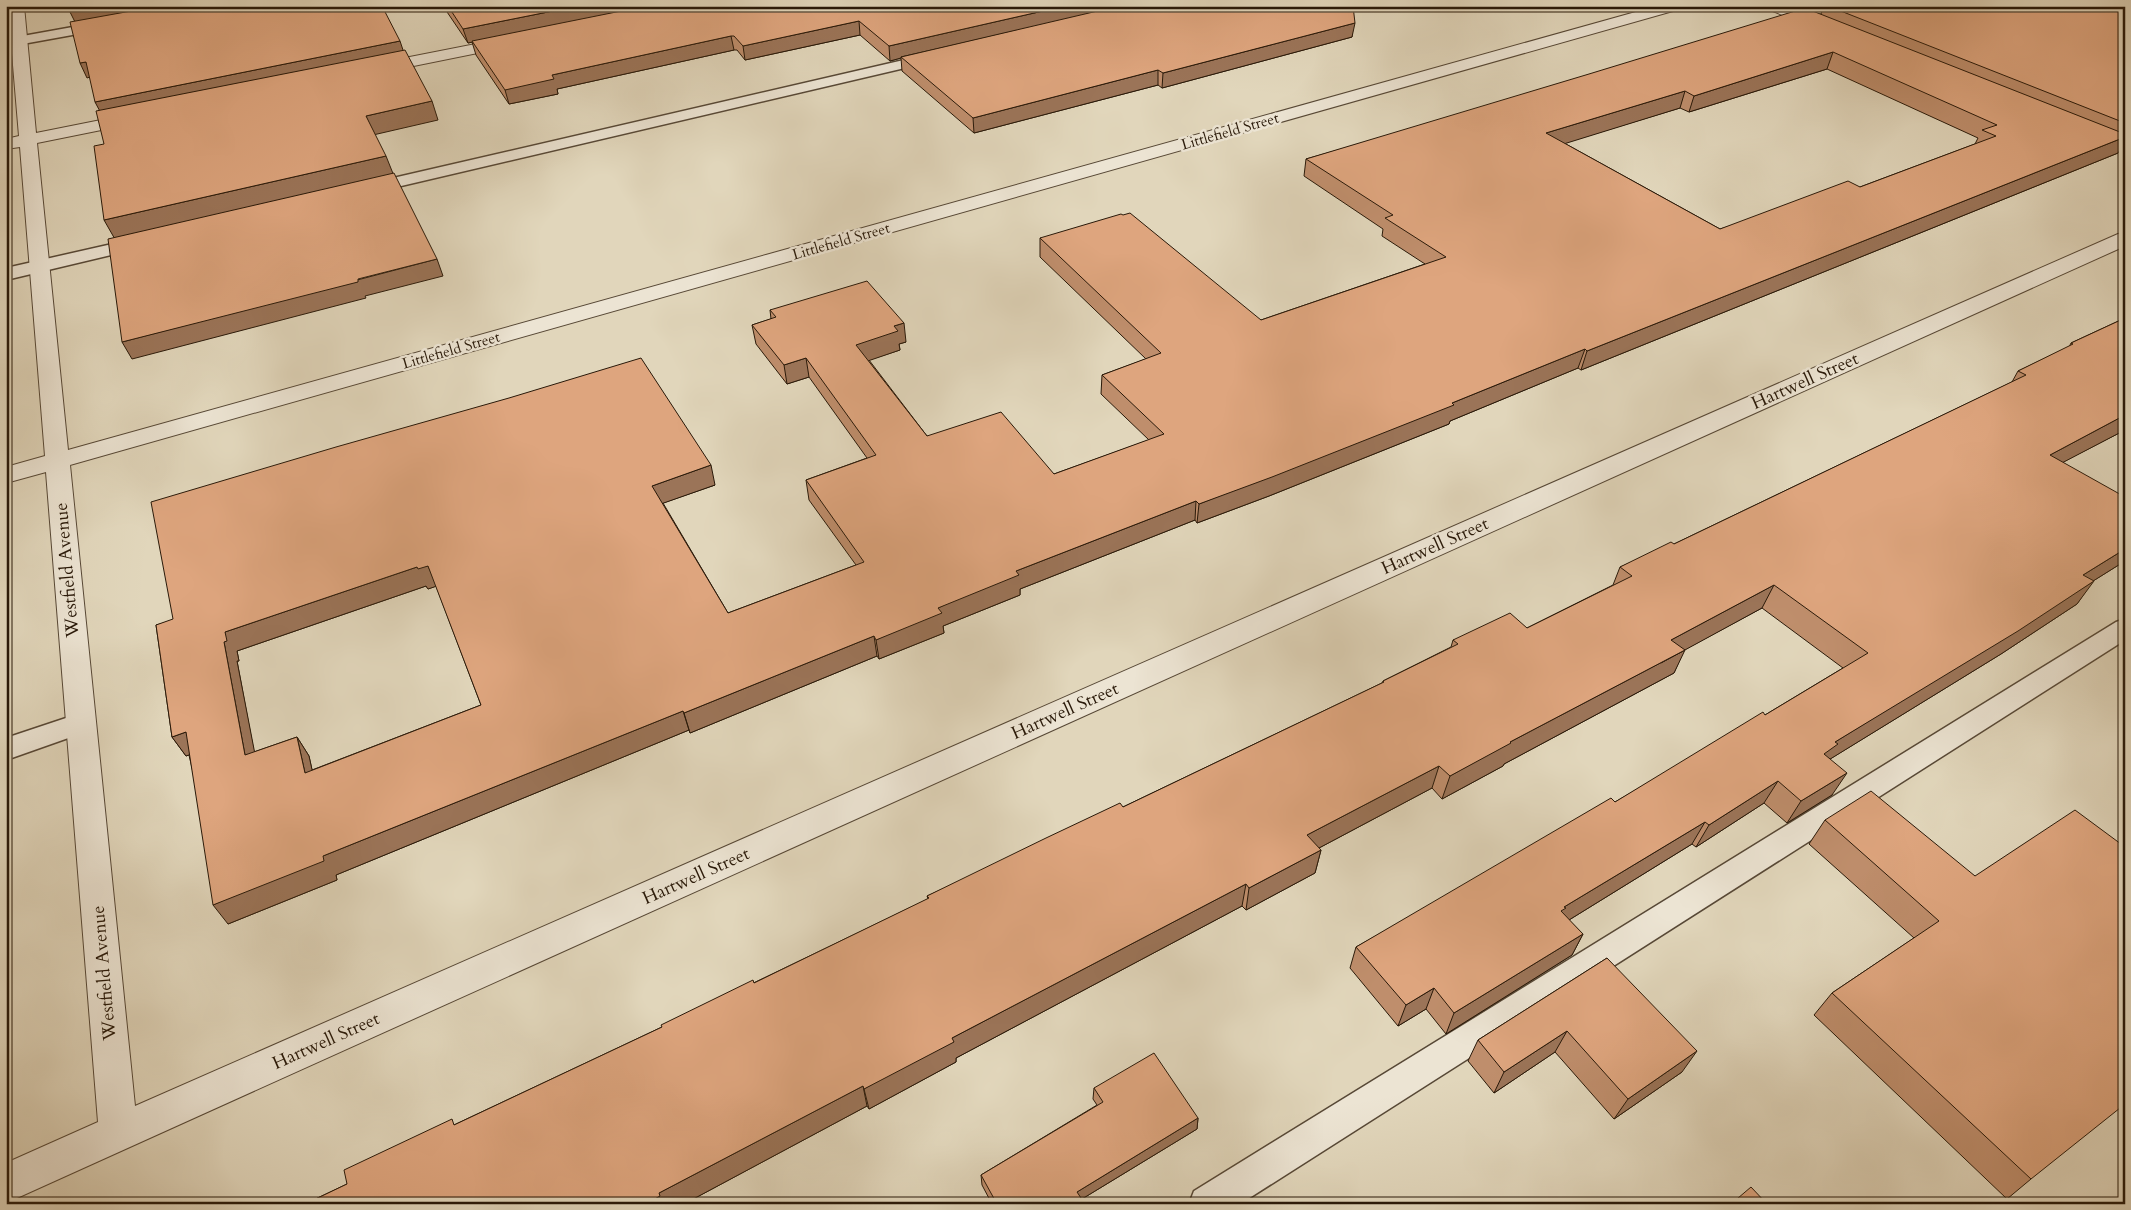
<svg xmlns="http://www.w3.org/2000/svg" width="2131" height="1210" viewBox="0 0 2131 1210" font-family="Cardo,serif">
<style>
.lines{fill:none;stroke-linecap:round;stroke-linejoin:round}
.lane-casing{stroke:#574836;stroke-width:3}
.street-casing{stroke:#574836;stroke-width:2}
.lane{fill:#ece4d3;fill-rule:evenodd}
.street{fill:#ece4d3;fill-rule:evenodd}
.wall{fill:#bf8e6c;stroke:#291909;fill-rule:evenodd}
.shaded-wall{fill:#9b7458;stroke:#291909}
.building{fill:#dea57e;stroke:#291909;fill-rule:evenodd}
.labels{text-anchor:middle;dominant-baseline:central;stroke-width:5;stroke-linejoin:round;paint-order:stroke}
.far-street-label{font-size:15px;fill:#291909;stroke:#ece4d3}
.street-label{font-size:18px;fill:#291909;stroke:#ece4d3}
</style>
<rect width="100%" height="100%" fill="#e1d6bb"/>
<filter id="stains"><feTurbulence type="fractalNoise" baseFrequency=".004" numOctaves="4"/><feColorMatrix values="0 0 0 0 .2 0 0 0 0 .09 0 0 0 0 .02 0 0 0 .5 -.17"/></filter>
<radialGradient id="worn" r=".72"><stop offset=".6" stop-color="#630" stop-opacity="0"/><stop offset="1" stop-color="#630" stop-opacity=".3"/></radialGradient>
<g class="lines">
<defs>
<path id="lane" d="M106,21L111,22L113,25L111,28L6,47V39Z
M934,53L939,54L941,57L939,60L367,194L361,193L358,189L361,185L367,184Z
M143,237L149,238L152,242L149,246L6,280V268Z
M2125,619V640L1240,1204H1189L1194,1191L2116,622Z
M81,713L91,716L95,723L91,730L6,760V738Z"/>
<path id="street" d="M8,6H24L36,133L136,113L142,114L145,118L142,122L136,123L37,143L68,450L1657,6H1682L1680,9L70,465L135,1106L2118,234L2125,232V246L6,1203V1163L98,1122L46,472L6,483V467L45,456L20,147L6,149V139L19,136Z
M1766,6H1787L1828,23L1830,26L1828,29H1816L1768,9Z
M511,37L517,39L519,42L517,45L374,74L368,72L366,69L368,66L374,64Z"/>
</defs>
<use href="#lane" class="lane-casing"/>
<use href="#street" class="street-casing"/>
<use href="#lane" class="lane"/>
<use href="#street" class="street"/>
</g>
<path class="wall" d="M443,6H1353L1352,37L1162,88L1158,85L974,133L902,71L901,58L890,61L860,35L745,60L737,50H734L557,89L558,94L509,104L476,55L472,42L468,43Z
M1824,6H2125V142L2118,153L1581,370L1578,368L1450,421L1449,424L1269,496L1197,523L1195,520L1020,589V595L943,626L944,633L879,659L877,656L690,733L689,730L336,875L337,880L228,924L189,755L186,756L172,737L156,625L715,485L663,503L728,613L856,565L809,500L806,480L867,458L809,377L787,384L756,344L752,325L771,319L770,310L906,342L899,344L900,350L869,360L927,436L1054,474L1149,440L1101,394L1102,375L1146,359L1040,257V238L1261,320L1425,264L1382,236L1383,229L1304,176L1306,159L1821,14ZM1827,69L1978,138L1975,144L1860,187L1720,229L1564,143L1680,108L1689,112ZM426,586L428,589L436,586L481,705L312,770L309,756L297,737L254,752L237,661H239L237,651Z
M2125,318V430L2063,462L2125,561L2093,581L2077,604L2001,654L1830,759L1832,795L1787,823L1764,803L1696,847L1692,844L1569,920L1583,934L1572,955L1446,1034L1426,1009L1398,1026L1350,968L1356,947L1615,802L1765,715L1843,668L1762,608L1684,650L1674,673L1504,764L1503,766L1442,799L1432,788L1319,848L1321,850L1315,873L1246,910L1242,906L956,1058V1062L869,1109L867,1106L684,1204H305L347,1184L456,1124L662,1027L928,899L927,896L1123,807L1382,683L1383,681L1451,647L1453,640L1527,628L1613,585L1620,567L1674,544L2012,382L2018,371L2069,347L2071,343Z
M1825,820L1975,876L2031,1179L2007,1199L1814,1015L1832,993L1914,938L1809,844Z
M1607,958L1682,1072L1614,1119L1555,1052L1494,1093L1468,1061L1478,1040Z
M1094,1088L1198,1118L1197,1129L1082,1199L1085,1204H992L982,1185L981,1175L1097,1105L1093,1099Z"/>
<path class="shaded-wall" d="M92,6H174L76,24L69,10Z
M578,6H649L468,43L463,29Z
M1065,6H1125L901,57V58L890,61L889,46Z
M859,21L860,35L745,60L743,46Z
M1355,23L1352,37L1162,88L1163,73Z
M731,36L734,50L557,89L558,94L509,104L505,90L552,75Z
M400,41L405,56L103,117L95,102Z
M1833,52L1827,69L1689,112L1694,96Z
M86,62L93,76L87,78L80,63Z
M1158,70V85L974,133L973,118Z
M1685,91L1680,108L1541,151L1546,133Z
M432,101L438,120L373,135L366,116Z
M2125,137V142L2118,153L1581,370L1587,351Z
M386,156L394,176L116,241L104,220Z
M437,259L443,276L365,296L366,298L132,359L122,342Z
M904,323L906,342L899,344L900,350L859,364L856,345L894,326Z
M1585,349L1578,368L1450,421L1449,424L1269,496L1197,523L1199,504L1452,403Z
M806,358L809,377L787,384L784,365Z
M2125,415V430L2035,477L2050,455Z
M711,465L715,485L658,505L652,486Z
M1196,501L1195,520L1020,589V595L943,626L944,633L879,659L876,640L938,608L1016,571Z
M2125,549V561L2066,598L2083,575Z
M428,566L437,586L428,589L426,586L237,651L239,661H237L259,775L245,755L224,642L225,632L417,567Z
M2094,581L2077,604L2001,654L1827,761L1824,754L1835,742Z
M1774,585L1762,608L1661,663L1671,640Z
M874,636L877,656L690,733L684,713Z
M1685,650L1674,673L1504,764L1503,766L1442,799L1450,776L1510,742Z
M683,711L689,730L336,875L337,880L228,924L213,905L323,856Z
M186,732L200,751L186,756L172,737Z
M297,737L309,756L317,792L305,773Z
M1439,766L1432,788L1302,857L1307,835Z
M1847,773L1832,795L1787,823L1801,801Z
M1778,781L1764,803L1696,847L1709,825Z
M1705,822L1692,844L1556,928L1561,911L1564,907Z
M1321,850L1315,873L1246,910L1249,888Z
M1246,884L1242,906L956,1058V1062L869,1109L864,1089L952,1038Z
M1583,934L1572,955L1446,1034L1454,1013Z
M1434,988L1426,1009L1398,1026L1406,1005Z
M1567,1031L1555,1052L1494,1093L1504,1072Z
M1697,1051L1682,1072L1614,1119L1628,1099Z
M863,1086L867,1106L684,1204H646L659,1193Z
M1198,1118L1197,1129L1077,1202V1192Z"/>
<path class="building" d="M68,6H92L69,10Z
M159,6H382L400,41L95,102L86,62L80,63L70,22Z
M448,6H578L463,29Z
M646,6H1065L889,46L859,21L743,46L734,36H731L552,75L554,79L505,90L472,41Z
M1119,6H1353L1355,23L1163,73L1158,70L973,118L901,57Z
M1828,6H2125V123Z
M1805,8L2125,134V137L1587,351L1585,349L1452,403L1454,405L1272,477L1199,504L1196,501L1016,571L1019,575L938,608L942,613L876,640L874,636L684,713L683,711L323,856L324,861L213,905L186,732L172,737L156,625L173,619L151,502L336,447L509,398L641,358L711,465L652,486L728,613L864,562L806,480L876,455L806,358L784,365L752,325L776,317L770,310L867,281L904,323L894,326L898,331L856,345L927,436L1001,412L1054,474L1164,434L1102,375L1161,353L1040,238L1121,214L1123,215L1130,213L1261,320L1446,257L1385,218L1393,215L1306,159L1589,74ZM1833,52L1997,125L1982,130L1996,136L1860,187L1848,181L1720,229L1546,133L1685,91L1694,96ZM428,566L481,705L305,773L297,737L245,755L224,642L227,641L225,632L417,567L418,569Z
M405,50L432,101L366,116L386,156L104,220L94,146L104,144L96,111Z
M394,173L437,259L358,279V282L122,342L108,239Z
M2125,318V415L2050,455L2125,497V549L2083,575L2094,581L2018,631L1835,742L1838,744L1824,754L1847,773L1801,801L1778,781L1709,825L1705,822L1564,907L1566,908L1561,911L1583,934L1454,1013L1434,988L1406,1005L1356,947L1611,798L1615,802L1763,712L1765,715L1868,653L1774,585L1671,640L1685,650L1510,742L1511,743L1450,776L1439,766L1307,835L1321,850L1249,888L1246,884L952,1038L954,1042L864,1089L863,1086L659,1193L660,1196L646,1204H305L347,1184L344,1170L452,1119L454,1125L662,1027L661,1025L753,980L754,983L929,898L927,896L1046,838L1120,803L1123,807L1384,682L1383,681L1458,644L1453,640L1510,613L1527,628L1632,576L1620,567L1671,542L1674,544L1772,497L2026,375L2018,371L2073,344L2071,343Z
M1871,791L1975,876L2075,810L2125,847V1104L2031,1179L1832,993L1939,921L1825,820Z
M1607,958L1697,1051L1628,1099L1567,1031L1504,1072L1478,1040Z
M1154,1053L1198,1118L1077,1192L1085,1204H997L981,1175L1103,1102L1094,1088Z
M1751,1187L1767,1204H1731Z"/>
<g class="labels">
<g class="far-street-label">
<text transform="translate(1230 131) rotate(-16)">Littlefield Street</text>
<text transform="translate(841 241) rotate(-16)">Littlefield Street</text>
<text transform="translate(451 350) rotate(-16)">Littlefield Street</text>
</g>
<g class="street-label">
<text transform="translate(1805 381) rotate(-24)">Hartwell Street</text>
<text transform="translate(1435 546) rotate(-24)">Hartwell Street</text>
<text transform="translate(67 570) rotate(-95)">Westfield Avenue</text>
<text transform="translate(1065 711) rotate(-24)">Hartwell Street</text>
<text transform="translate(696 876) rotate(-24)">Hartwell Street</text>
<text transform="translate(104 973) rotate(-95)">Westfield Avenue</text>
<text transform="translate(326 1041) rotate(-24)">Hartwell Street</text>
</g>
</g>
<rect width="2131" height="1210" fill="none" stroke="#e1d6bb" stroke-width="25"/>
<rect x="8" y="8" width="2116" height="1195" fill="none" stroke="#291909" stroke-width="2.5"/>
<rect x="12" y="12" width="2106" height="1185" fill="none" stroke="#291909"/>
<rect width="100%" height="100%" filter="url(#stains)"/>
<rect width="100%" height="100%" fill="url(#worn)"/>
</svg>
